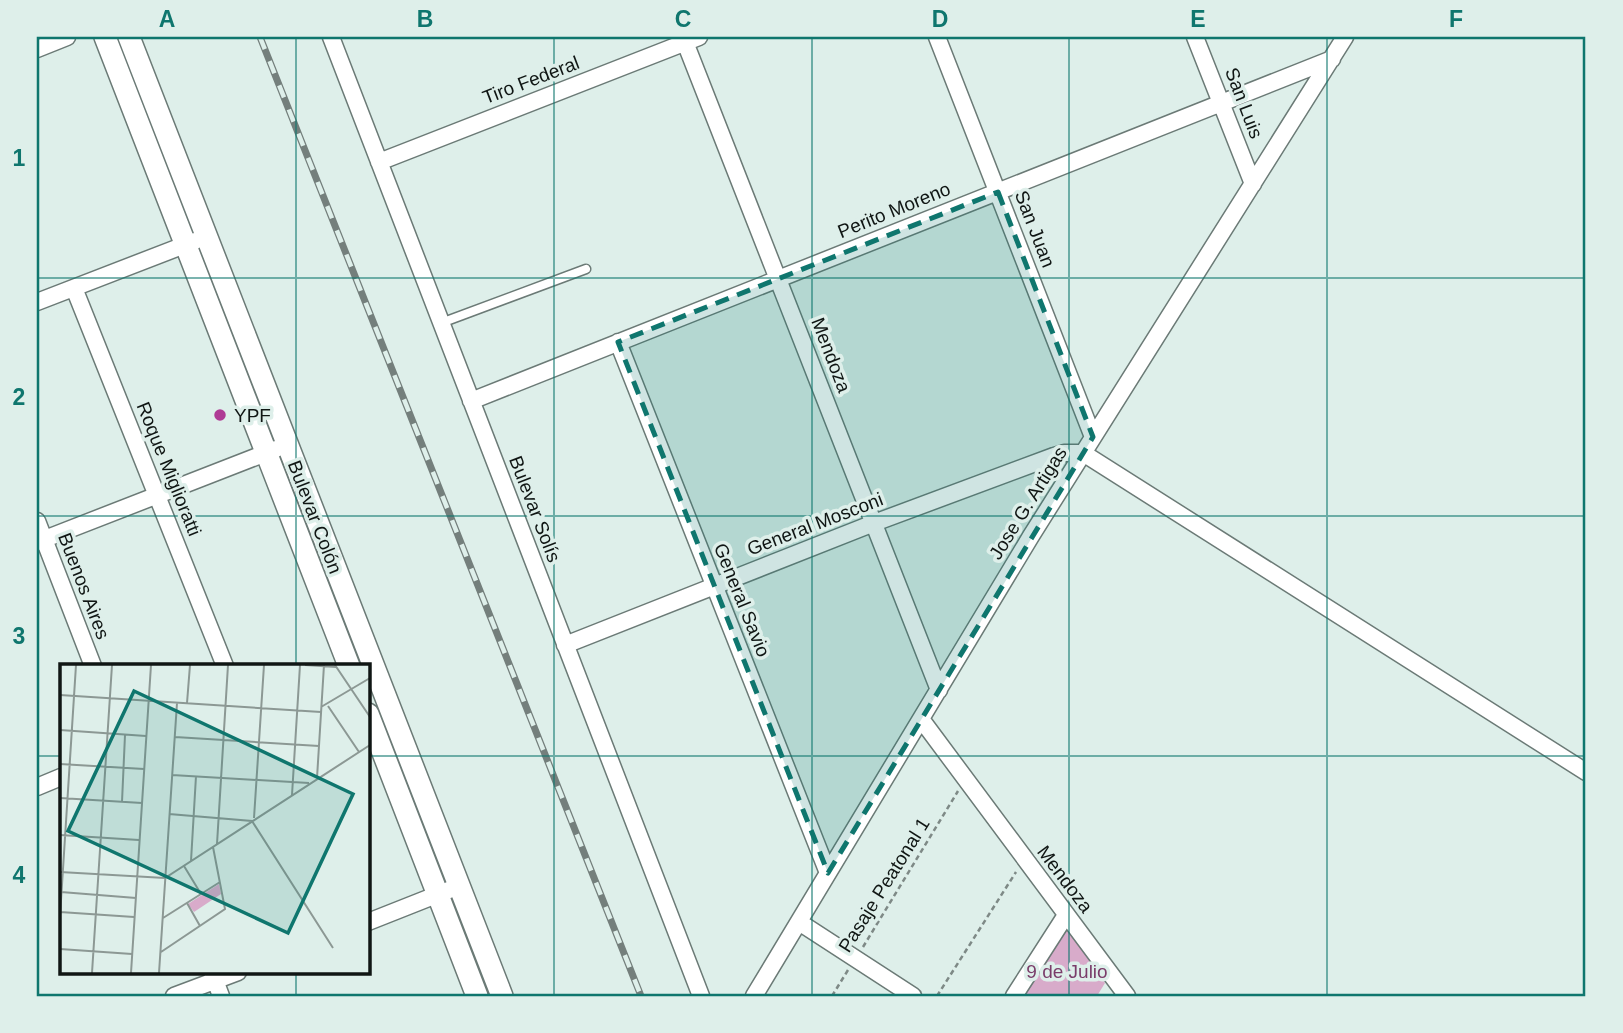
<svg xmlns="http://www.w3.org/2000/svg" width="1623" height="1033" viewBox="0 0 1623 1033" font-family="Helvetica,sans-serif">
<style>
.green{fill:#d8abca}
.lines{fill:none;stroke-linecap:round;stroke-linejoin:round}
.service-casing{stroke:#6b7a76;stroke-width:11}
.minor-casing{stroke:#6b7a76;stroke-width:19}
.secondary-casing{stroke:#6b7a76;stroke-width:24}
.path{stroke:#7e8986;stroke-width:2.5;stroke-dasharray:5 3.5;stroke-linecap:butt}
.service{stroke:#fff;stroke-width:8}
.minor{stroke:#fff;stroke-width:16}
.secondary{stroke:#fff;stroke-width:21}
.rail-casing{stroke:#747f7c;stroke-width:7}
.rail{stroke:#deefea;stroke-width:4.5;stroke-dasharray:13;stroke-linecap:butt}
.marked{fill:#0f766e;fill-opacity:0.2;stroke:#0f766e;stroke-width:5;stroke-dasharray:14 9;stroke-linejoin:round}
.grid{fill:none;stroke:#0f766e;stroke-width:2;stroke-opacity:0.55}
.poi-dot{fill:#af3b95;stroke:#deefea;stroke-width:2.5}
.labels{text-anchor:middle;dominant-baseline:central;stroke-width:7;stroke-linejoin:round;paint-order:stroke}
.street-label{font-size:19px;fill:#101614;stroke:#deefea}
.poi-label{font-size:19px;fill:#101614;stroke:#deefea;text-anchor:start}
.park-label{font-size:19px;fill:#7a3d6a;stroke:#deefea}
.inset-road{fill:none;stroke:#8c9894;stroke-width:2}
.view{fill:#0f766e;fill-opacity:0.15;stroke:#0f766e;stroke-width:3.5}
.inset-edge{fill:none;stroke:#101614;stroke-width:3.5}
.neatline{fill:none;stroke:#0f766e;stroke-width:2.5}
.grid-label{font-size:23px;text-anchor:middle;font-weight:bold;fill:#0f766e}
</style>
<rect width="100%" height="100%" fill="#deefea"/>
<path class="green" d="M1066,927L1105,983L1097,996H1023Z"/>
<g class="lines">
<defs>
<path id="service" d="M441,323L586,269"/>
<path id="minor" d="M331,37L701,996
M683,37L939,690
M937,37L1093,437
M1195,37L1253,184
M37,49L67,37
M379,162L699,37
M74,288L225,666
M37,302L195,241
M618,342L828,873
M471,401L1332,59
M37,521L93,666
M37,542L276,449
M565,645L874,523L1054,456L1064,453H1083L1586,772
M921,719L1127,996
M37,787L61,777
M368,922L459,886
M799,922L913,996
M212,972L221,996
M174,996L238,972
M754,996L1031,536L1345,37
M1014,996L1066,915"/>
<path id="secondary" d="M105,37L349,666
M129,37L502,996
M368,714L477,996"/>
</defs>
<use href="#service" class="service-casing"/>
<use href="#minor" class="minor-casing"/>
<use href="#secondary" class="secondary-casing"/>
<path class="path" d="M863,947L958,791
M832,996L848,970
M937,996L1016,872"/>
<use href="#service" class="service"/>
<use href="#minor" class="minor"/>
<use href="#secondary" class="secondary"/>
<defs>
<path id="rail" d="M260,37L641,996"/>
</defs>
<use href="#rail" class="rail-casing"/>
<use href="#rail" class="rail"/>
</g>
<path class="marked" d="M998,192L1093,437L828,873L618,342Z"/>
<path class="grid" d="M296,37V666M554,37V996M812,37V996M1069,37V996M1327,37V996M37,278H1586M37,516H1586M37,756H61M368,756H1586M296,972V996"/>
<circle class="poi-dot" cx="220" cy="415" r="7"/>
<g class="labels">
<g class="street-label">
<text transform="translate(531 80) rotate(-21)">Tiro Federal</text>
<text transform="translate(1244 103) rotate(69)">San Luis</text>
<text transform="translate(894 210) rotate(-22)">Perito Moreno</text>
<text transform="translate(1035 229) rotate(69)">San Juan</text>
<text transform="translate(831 355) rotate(69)">Mendoza</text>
<text transform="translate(169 469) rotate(68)">Roque Miglioratti</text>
<text transform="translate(1028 503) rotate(-58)">Jose G. Artigas</text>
<text transform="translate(535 509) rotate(69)">Bulevar Solís</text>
<text transform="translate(315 517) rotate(69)">Bulevar Colón</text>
<text transform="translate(815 524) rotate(-21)">General Mosconi</text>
<text transform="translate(84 586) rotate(69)">Buenos Aires</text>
<text transform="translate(742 600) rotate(68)">General Savio</text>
<text transform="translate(1065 879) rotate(53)">Mendoza</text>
<text transform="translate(884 885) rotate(-58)">Pasaje Peatonal 1</text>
</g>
<g class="poi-label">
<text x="234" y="415">YPF</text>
</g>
<g class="park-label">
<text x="1067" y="971">9 de Julio</text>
</g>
</g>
<g transform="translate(60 664)">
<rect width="310" height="310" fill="#deefea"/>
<path d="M159,220L161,230L134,248L128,240Z" fill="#d8abca"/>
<path class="inset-road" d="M245,1L276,3M275,1L310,53M0,31L261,48M127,39L130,1M268,42L299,88M261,43L310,14M0,66L86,72M115,73L259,82M0,100L84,105M112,111L249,119M257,114L264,1M232,131L240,1M0,134L82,139M62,138L65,71M109,150L192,157L273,284M194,154L204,1M0,171L79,176M157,180L168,1M131,197L136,112M124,202L141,230M0,208L105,214L310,81M1,228L76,234M127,239L140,262M0,248L74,253M0,252L16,1M103,254L160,218M0,285L72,290M101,288L165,245L153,183M32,309L52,1M71,309L91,1M99,309L117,39"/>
<path class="view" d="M74,27L293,130L228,269L8,167Z"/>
<rect width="310" height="310" class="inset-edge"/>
</g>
<rect width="1623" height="1033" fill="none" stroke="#deefea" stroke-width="77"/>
<rect x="38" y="38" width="1546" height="957" class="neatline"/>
<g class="grid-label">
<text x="167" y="27">A</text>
<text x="425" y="27">B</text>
<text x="683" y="27">C</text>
<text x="940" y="27">D</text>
<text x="1198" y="27">E</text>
<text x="1456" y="27">F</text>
<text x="19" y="166">1</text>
<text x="19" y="405">2</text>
<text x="19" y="644">3</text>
<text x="19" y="883">4</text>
</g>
</svg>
